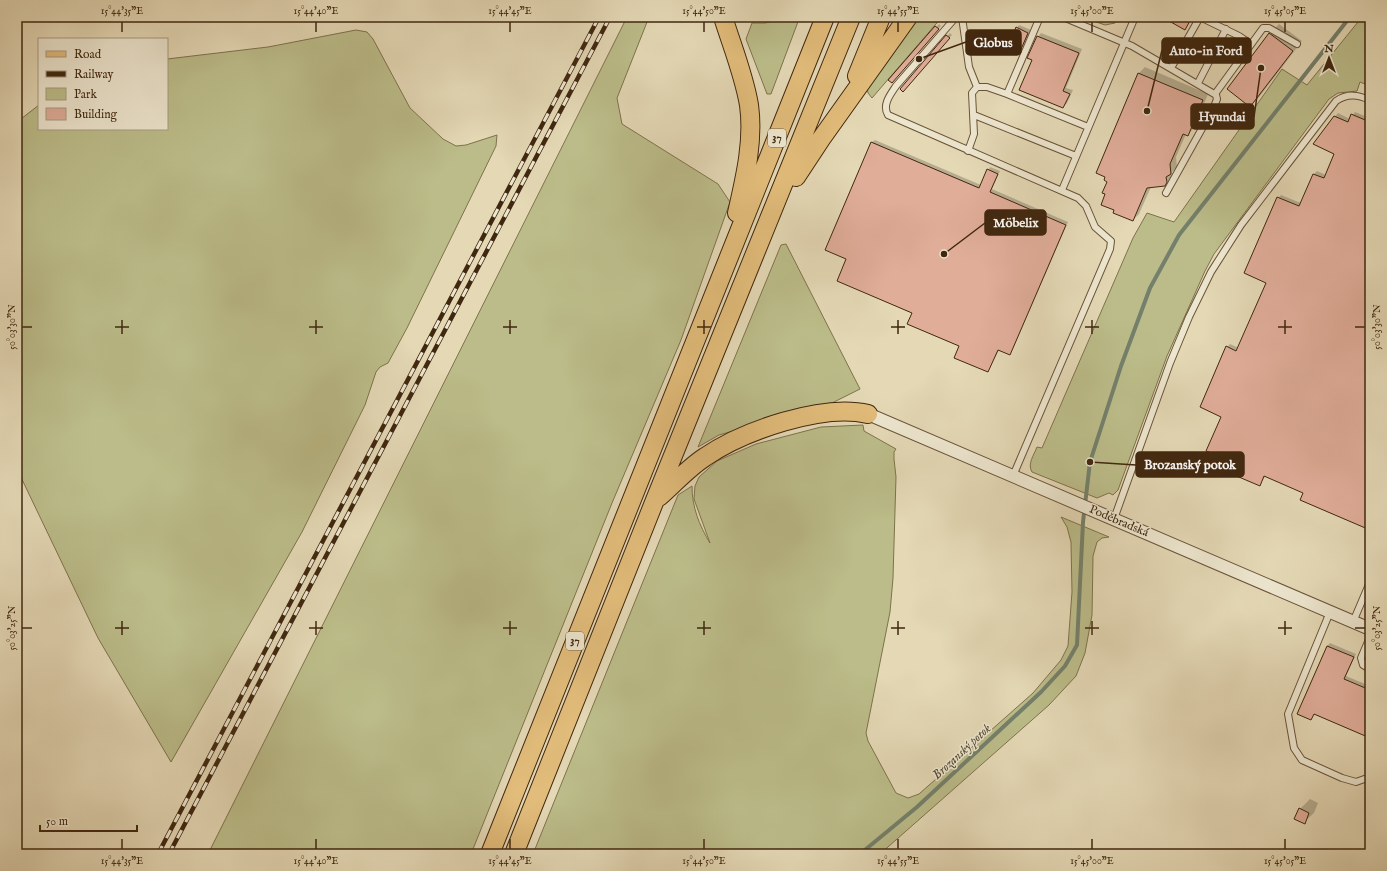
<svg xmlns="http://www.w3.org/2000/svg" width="1387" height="871" viewBox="0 0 1387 871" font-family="'IM FELL English',serif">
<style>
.green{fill:#bbbc89;stroke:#7e724c}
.shadow{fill:#0003}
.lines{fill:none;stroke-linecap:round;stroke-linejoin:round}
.stream{stroke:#74806b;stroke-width:4}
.building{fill:#e0ad99;stroke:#40270f}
.lane-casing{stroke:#695338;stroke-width:8}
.street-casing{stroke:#695338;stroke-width:14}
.primary-casing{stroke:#40270f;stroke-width:20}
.lane{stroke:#ede6cf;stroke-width:6}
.street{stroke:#ede6cf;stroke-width:12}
.primary{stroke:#e2bc7a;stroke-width:18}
.rail-casing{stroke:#40270f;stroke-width:4.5}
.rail{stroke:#ede6cf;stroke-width:3;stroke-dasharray:9;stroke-linecap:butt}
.ticks{fill:none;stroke:#40270f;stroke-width:1.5}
.labels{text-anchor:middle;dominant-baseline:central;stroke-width:3;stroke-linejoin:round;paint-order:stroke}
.shield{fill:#ede6cf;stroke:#746049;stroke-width:1}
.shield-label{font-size:11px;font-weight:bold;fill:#40270f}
.street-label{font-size:12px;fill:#40270f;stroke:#ede6cf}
.water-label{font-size:13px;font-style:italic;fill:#564c35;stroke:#ede6cf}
.leader{fill:none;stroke:#40270f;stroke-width:1.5}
.callout-dot{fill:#40270f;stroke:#ede6cf;stroke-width:1.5}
.callout{fill:#40270f;stroke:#40270f;stroke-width:1.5}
.callout-label{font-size:13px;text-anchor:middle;font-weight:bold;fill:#fff}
.neatline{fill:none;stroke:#40270f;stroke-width:1.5}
.ticks-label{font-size:10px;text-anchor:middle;fill:#40270f}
</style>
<rect width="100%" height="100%" fill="#e4d8b5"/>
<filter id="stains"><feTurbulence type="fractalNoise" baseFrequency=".005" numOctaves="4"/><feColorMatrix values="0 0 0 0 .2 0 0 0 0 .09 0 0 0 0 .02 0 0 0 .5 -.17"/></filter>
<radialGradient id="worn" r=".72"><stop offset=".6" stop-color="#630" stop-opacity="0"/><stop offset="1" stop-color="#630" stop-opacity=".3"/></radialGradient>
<path class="green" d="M627,17H649L617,98L622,124L718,184L730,202L681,340L612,503L471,854H208Z
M917,17H942L872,98L868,93L867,87Z
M1082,17H1117L1115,23L1105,25Z
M1362,17H1370V86L1360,82L1357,91L1338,93L1329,99L1214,254L1205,271L1167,356L1118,490L1113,495L1109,493L1097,498L1032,472C1027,464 1034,455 1037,447L1042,448L1133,238L1147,213L1174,222L1282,69L1307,85Z
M784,19H799L771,94H767L746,39L752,23H765Z
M356,30L367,32L373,39L410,108L443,139L456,146L466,145L497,135L496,146L407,328L388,363L380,367L376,372L365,405L302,532L171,762L98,638L17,469V122L39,105V129H167V59L268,47Z
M786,244L860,389L832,403L719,435L698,447L781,245Z
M863,425L864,431L896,449L894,452V459L896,477L893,578L890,612L866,733L868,741L896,793L908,798L919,794L1033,693L1061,660L1068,646L1072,592L1071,542L1067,527L1061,517L1109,537L1102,538L1097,542L1093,556L1092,615L1085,653L1076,676L1049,705L880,854H533L678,495L692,486C692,507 699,525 710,543L694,499L695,486L699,477L717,461L756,444L821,427Z"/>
<path class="shadow" d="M939,24L941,26L895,79L890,80Z
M1279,24L1302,41L1260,96L1250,106L1270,34Z
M1019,25L1031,30L1019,53L1017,28Z
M950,33L952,35L906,88L947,36Z
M1041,33L1082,49L1066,88L1073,90L1067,103L1063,107L1033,59L1038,37Z
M1145,67L1208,94L1194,128L1188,134H1186L1176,157L1177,167L1172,172L1171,179L1164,185L1151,187L1139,214L1133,220L1116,210L1107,194L1108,181L1139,73Z
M1355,112L1370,118V529L1305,492L1266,475L1260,485L1222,416L1227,347L1230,344L1239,348L1267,282L1278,198L1281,195L1301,203L1314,174L1317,171L1326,175L1336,153L1314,144L1338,113L1350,119Z
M875,140L981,185L990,167L1000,171L992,189L1068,222L1012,351L1009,354L999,350L988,371L961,346L913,313L847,259L872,142Z
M1330,643L1356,654L1346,676L1370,686V737L1315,713L1311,719L1327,646Z
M1310,799L1318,803L1314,813L1304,822L1300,809Z"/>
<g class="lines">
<path class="stream" d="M860,854L917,807L1041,692L1065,666L1077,645L1083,522L1090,462L1121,366L1150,288L1179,235L1350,17"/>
</g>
<path class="building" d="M1162,17H1192L1185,30Z
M935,26L939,29L892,83L888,80Z
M1016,27L1028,33L1019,54L1007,49Z
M1269,33L1293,51L1250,107L1227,89Z
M946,35L950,38L903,92L900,89Z
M1037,36L1079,53L1063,91L1070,94L1063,108L1019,90L1032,60L1027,58Z
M1138,73L1203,100L1188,136L1183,134L1170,164L1171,174L1166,177L1167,182L1165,186L1147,188L1133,221L1113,213L1114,210L1101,205L1105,194L1102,193L1107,182L1104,180L1105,177L1096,173Z
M1351,114L1370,122V530L1300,500L1303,493L1264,476L1260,486L1213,466L1217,455L1206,451L1221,417L1200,407L1226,346L1236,351L1266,283L1244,273L1277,197L1299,206L1313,174L1324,178L1334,154L1313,144L1334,116L1348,122Z
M871,142L979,188L987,169L998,174L990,192L1066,225L1010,355L998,350L988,372L954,358L959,346L907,324L912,313L837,281L846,259L825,250Z
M1327,646L1354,657L1344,679L1370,690V738L1314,714L1311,720L1297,714Z
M1299,808L1309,813L1305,824L1294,819Z"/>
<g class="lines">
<defs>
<path id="lane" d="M956,17L896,86C890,95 882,105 888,115L1078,198L1086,206L1095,227L1111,241L1110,249L1013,476
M962,17L969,67L977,87H987L1007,94
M1040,17L1007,94L1088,127
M1063,17L1132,46L1216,95L1217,99L1214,107L1166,193
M1200,17L1239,36L1251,44
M1171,68L1200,17
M1198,83L1226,29
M1215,94L1263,28H1269L1297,44
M974,115L1076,156
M968,151L974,134L972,93L977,87
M1062,190L1135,17
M1114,519L1170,363L1189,317L1211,272L1241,225L1336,101C1348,93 1358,95 1370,100
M1330,612L1288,714L1294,748L1302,760L1342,778L1356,782L1370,777
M1353,622L1370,582
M1370,637L1361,658L1363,665L1370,669"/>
<path id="street" d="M868,414L1370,629"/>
<path id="primary" d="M723,17C732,46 744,75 749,105C754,141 745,178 737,213
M857,76L881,17
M796,177L821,139L908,17
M659,497C674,484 688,468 705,457C743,431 823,403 868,414
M490,854L825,17
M514,854L655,500L851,17"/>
</defs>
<use href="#lane" class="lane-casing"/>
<use href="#street" class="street-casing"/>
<use href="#primary" class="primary-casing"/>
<use href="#lane" class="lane"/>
<use href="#street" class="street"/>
<use href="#primary" class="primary"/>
<defs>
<path id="rail" d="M158,854L599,17
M169,854L610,17"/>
</defs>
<use href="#rail" class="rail-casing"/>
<use href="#rail" class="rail"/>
</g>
<path class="ticks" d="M122,22V32M316,22V32M510,22V32M704,22V32M898,22V32M1092,22V32M1285,22V32M122,320V334M316,320V334M510,320V334M704,320V334M898,320V334M1092,320V334M1285,320V334M22,327H32M115,327H129M309,327H323M503,327H517M697,327H711M891,327H905M1085,327H1099M1278,327H1292M1355,327H1365M122,621V635M316,621V635M510,621V635M704,621V635M898,621V635M1092,621V635M1285,621V635M22,628H32M115,628H129M309,628H323M503,628H517M697,628H711M891,628H905M1085,628H1099M1278,628H1292M1355,628H1365M122,839V849M316,839V849M510,839V849M704,839V849M898,839V849M1092,839V849M1285,839V849"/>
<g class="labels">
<g class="shield">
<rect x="768" y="129" width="18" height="18" rx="3"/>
<rect x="566" y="632" width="18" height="18" rx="3"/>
</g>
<g class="shield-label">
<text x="777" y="138">37</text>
<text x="575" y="641">37</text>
</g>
<g class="street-label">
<text transform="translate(1119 521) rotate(23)">Poděbradská</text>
</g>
<g class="water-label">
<text transform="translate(962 752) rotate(-43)">Brozanský potok</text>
</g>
</g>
<path class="leader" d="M919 59L966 42M1147 111L1162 50M1261 68L1254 117M944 254L985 223M1090 462L1136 465"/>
<g class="callout-dot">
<circle cx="919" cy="59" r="4"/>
<circle cx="1147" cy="111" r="4"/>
<circle cx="1261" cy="68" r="4"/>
<circle cx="944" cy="254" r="4"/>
<circle cx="1090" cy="462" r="4"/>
</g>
<g class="callout">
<rect x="966" y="30" width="55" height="25" rx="4"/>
<rect x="1162" y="38" width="89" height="25" rx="4"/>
<rect x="1191" y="104" width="63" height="25" rx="4"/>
<rect x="985" y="210" width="61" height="25" rx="4"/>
<rect x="1136" y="452" width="108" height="25" rx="4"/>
</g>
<g class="callout-label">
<text x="993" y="47">Globus</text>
<text x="1206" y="55">Auto-in Ford</text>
<text x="1222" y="121">Hyundai</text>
<text x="1016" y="227">Möbelix</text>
<text x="1190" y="469">Brozanský potok</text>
</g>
<rect width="1387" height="871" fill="none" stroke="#e4d8b5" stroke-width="44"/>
<rect x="38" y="38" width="130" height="92" fill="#ede6cf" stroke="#a89a82"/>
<rect x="46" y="51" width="20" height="6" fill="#e2bc7a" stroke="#a89a82"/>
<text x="74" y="58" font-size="12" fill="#40270f">Road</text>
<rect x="46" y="71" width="20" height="6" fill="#40270f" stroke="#a89a82"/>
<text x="74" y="78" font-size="12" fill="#40270f">Railway</text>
<rect x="46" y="88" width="20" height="12" fill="#bbbc89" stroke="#a89a82"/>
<text x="74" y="98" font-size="12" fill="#40270f">Park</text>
<rect x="46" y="108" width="20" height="12" fill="#e0ad99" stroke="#a89a82"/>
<text x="74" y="118" font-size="12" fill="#40270f">Building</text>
<g transform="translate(1329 58)" stroke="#ede6cf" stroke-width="3" paint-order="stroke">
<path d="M0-3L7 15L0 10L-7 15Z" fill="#40270f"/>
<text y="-6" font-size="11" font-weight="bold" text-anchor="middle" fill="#40270f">N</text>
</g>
<path d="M40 825v6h97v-6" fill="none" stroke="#40270f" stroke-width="2"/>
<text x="46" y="825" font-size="12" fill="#40270f" stroke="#ede6cf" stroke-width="3" paint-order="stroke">50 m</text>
<rect x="22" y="22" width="1343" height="827" class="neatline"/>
<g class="ticks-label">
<text x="122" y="14">15°44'35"E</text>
<text x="316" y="14">15°44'40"E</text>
<text x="510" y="14">15°44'45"E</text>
<text x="704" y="14">15°44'50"E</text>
<text x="898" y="14">15°44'55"E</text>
<text x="1092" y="14">15°45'00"E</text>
<text x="1285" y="14">15°45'05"E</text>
<text transform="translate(11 327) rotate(-90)" y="4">50°03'30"N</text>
<text transform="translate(1376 327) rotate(-90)" y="4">50°03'30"N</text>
<text transform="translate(11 628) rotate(-90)" y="4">50°03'25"N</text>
<text transform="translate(1376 628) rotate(-90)" y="4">50°03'25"N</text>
<text x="122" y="864">15°44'35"E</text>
<text x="316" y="864">15°44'40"E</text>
<text x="510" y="864">15°44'45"E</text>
<text x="704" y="864">15°44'50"E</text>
<text x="898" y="864">15°44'55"E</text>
<text x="1092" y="864">15°45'00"E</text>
<text x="1285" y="864">15°45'05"E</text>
</g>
<rect width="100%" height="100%" filter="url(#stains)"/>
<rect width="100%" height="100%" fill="url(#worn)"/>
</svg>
